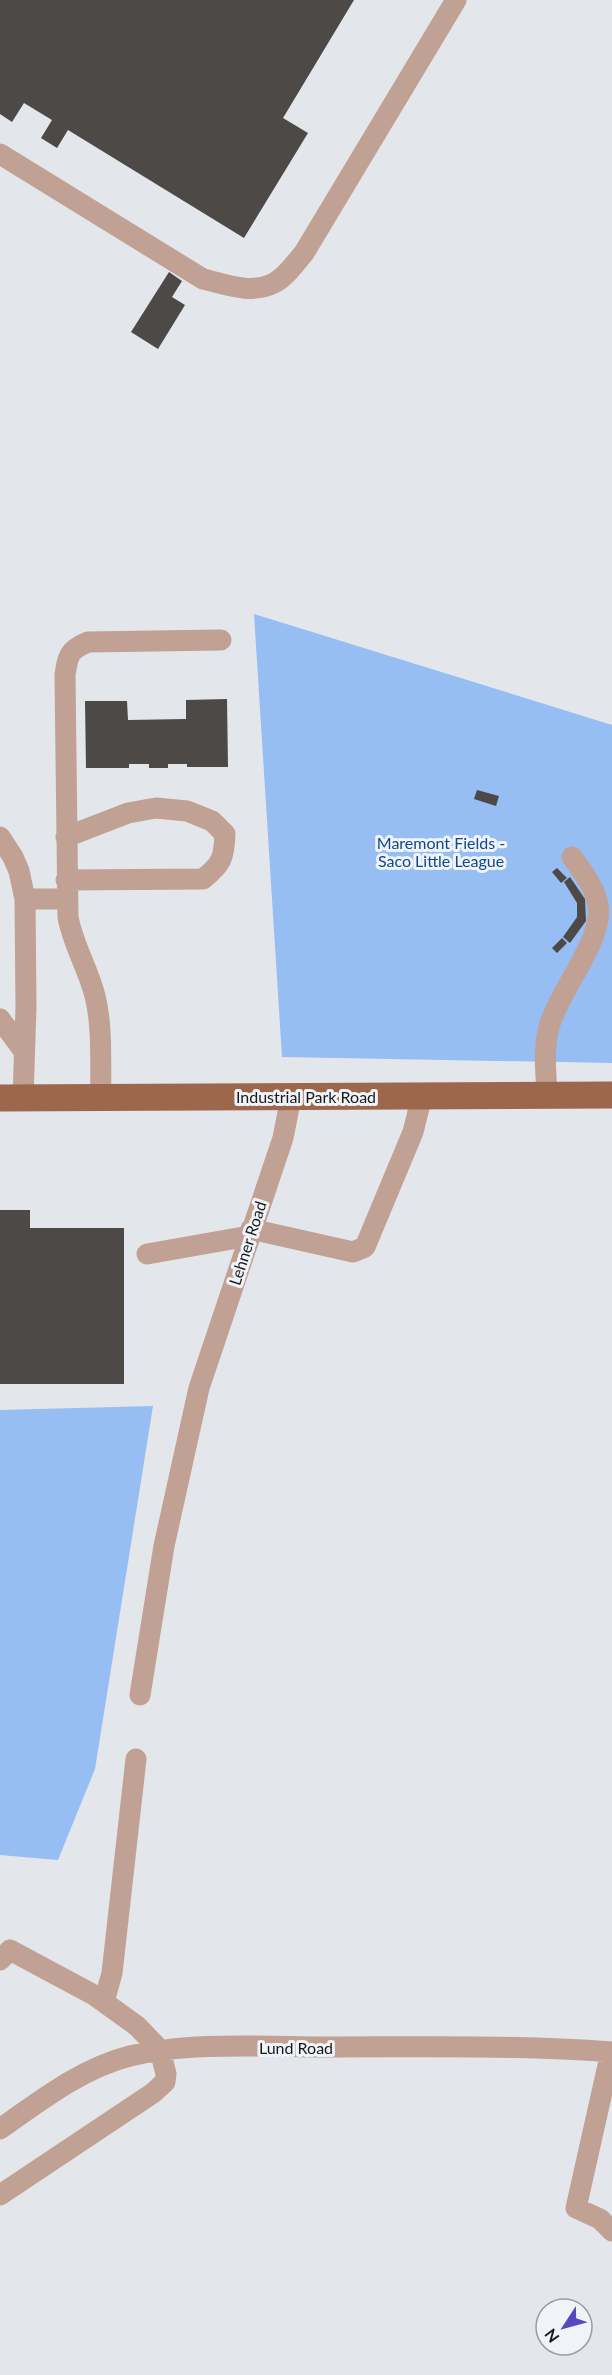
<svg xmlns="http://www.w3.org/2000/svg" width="612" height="2375" viewBox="0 0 612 2375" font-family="Lato,sans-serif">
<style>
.green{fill:#96bef2}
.building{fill:#4d4946}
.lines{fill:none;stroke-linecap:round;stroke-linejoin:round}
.minor{stroke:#c0a193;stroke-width:21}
.major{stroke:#9c674c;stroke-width:27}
.labels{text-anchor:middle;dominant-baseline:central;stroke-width:6;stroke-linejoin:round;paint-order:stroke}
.park-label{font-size:16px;fill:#0e498a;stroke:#f0f4f8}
.street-label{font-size:16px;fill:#18191b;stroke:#f0f4f8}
</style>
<rect width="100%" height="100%" fill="#e3e6eb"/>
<path class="green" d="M254,614L612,725V1063L282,1057Z
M153,1406L95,1769L58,1860L0,1855V1410Z"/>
<path class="building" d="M0,0H354L283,118L308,133L244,238L68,130L57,148L41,138L52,120L24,103L12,122L0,114Z
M169,272L182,281L172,297L185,305L158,349L131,332Z
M227,699L228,767H187V764H168V768H149V764H129V768H86L85,701H127L128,720L186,719V700Z
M477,790L499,796L496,806L474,799Z
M557,868L567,878L561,883L552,872Z
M570,877L585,899L586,921L570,943L563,937L577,917V903L564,882Z
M562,938L567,943L557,953L552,948Z
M0,1210H30V1228H124V1384H0Z"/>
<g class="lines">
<path class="minor" d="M0,154L203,279C225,284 251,295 274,283C286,277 295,263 304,253L456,0
M0,837L13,857L19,871L25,899L26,1007L23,1098
M66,837L128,813L156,808L187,811L212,821L225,834C224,858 222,864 203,879L66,880
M25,899H67
M0,1019L23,1050
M547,1095C546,1072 543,1049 549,1027C559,990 604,940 598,905C595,887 582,871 572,857
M101,1098C100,1065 103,1028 95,996C88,968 73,945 68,917L65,675C68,655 69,650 88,642L221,640
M251,1229L353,1252L365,1247L413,1132L422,1096
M147,1254L249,1236
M140,1695L164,1546L199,1388L283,1138L291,1097
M0,1960L10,1950L94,1995L137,2026L160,2050L166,2074L165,2082L153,2093L0,2195
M104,2002L112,1973L136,1759
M611,2052L576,2208L600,2219L612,2231
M0,2129C40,2101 82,2068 130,2056C191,2041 271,2047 334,2047C427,2047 520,2045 612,2052"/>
<path class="major" d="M0,1098L612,1095"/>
</g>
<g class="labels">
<g class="park-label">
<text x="441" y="842">Maremont Fields -<tspan x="441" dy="18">Saco Little League</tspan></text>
</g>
<g class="street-label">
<text x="306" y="1096">Industrial Park Road</text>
<text transform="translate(247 1243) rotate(-72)">Lehner Road</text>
<text x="296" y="2047">Lund Road</text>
</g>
</g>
<g transform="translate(564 2327) rotate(234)"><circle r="28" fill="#f0f4f8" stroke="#9a9ca0" stroke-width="1.5"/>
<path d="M0-4.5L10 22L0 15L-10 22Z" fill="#5a47bf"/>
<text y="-9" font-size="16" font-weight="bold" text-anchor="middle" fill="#18191b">N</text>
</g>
</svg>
